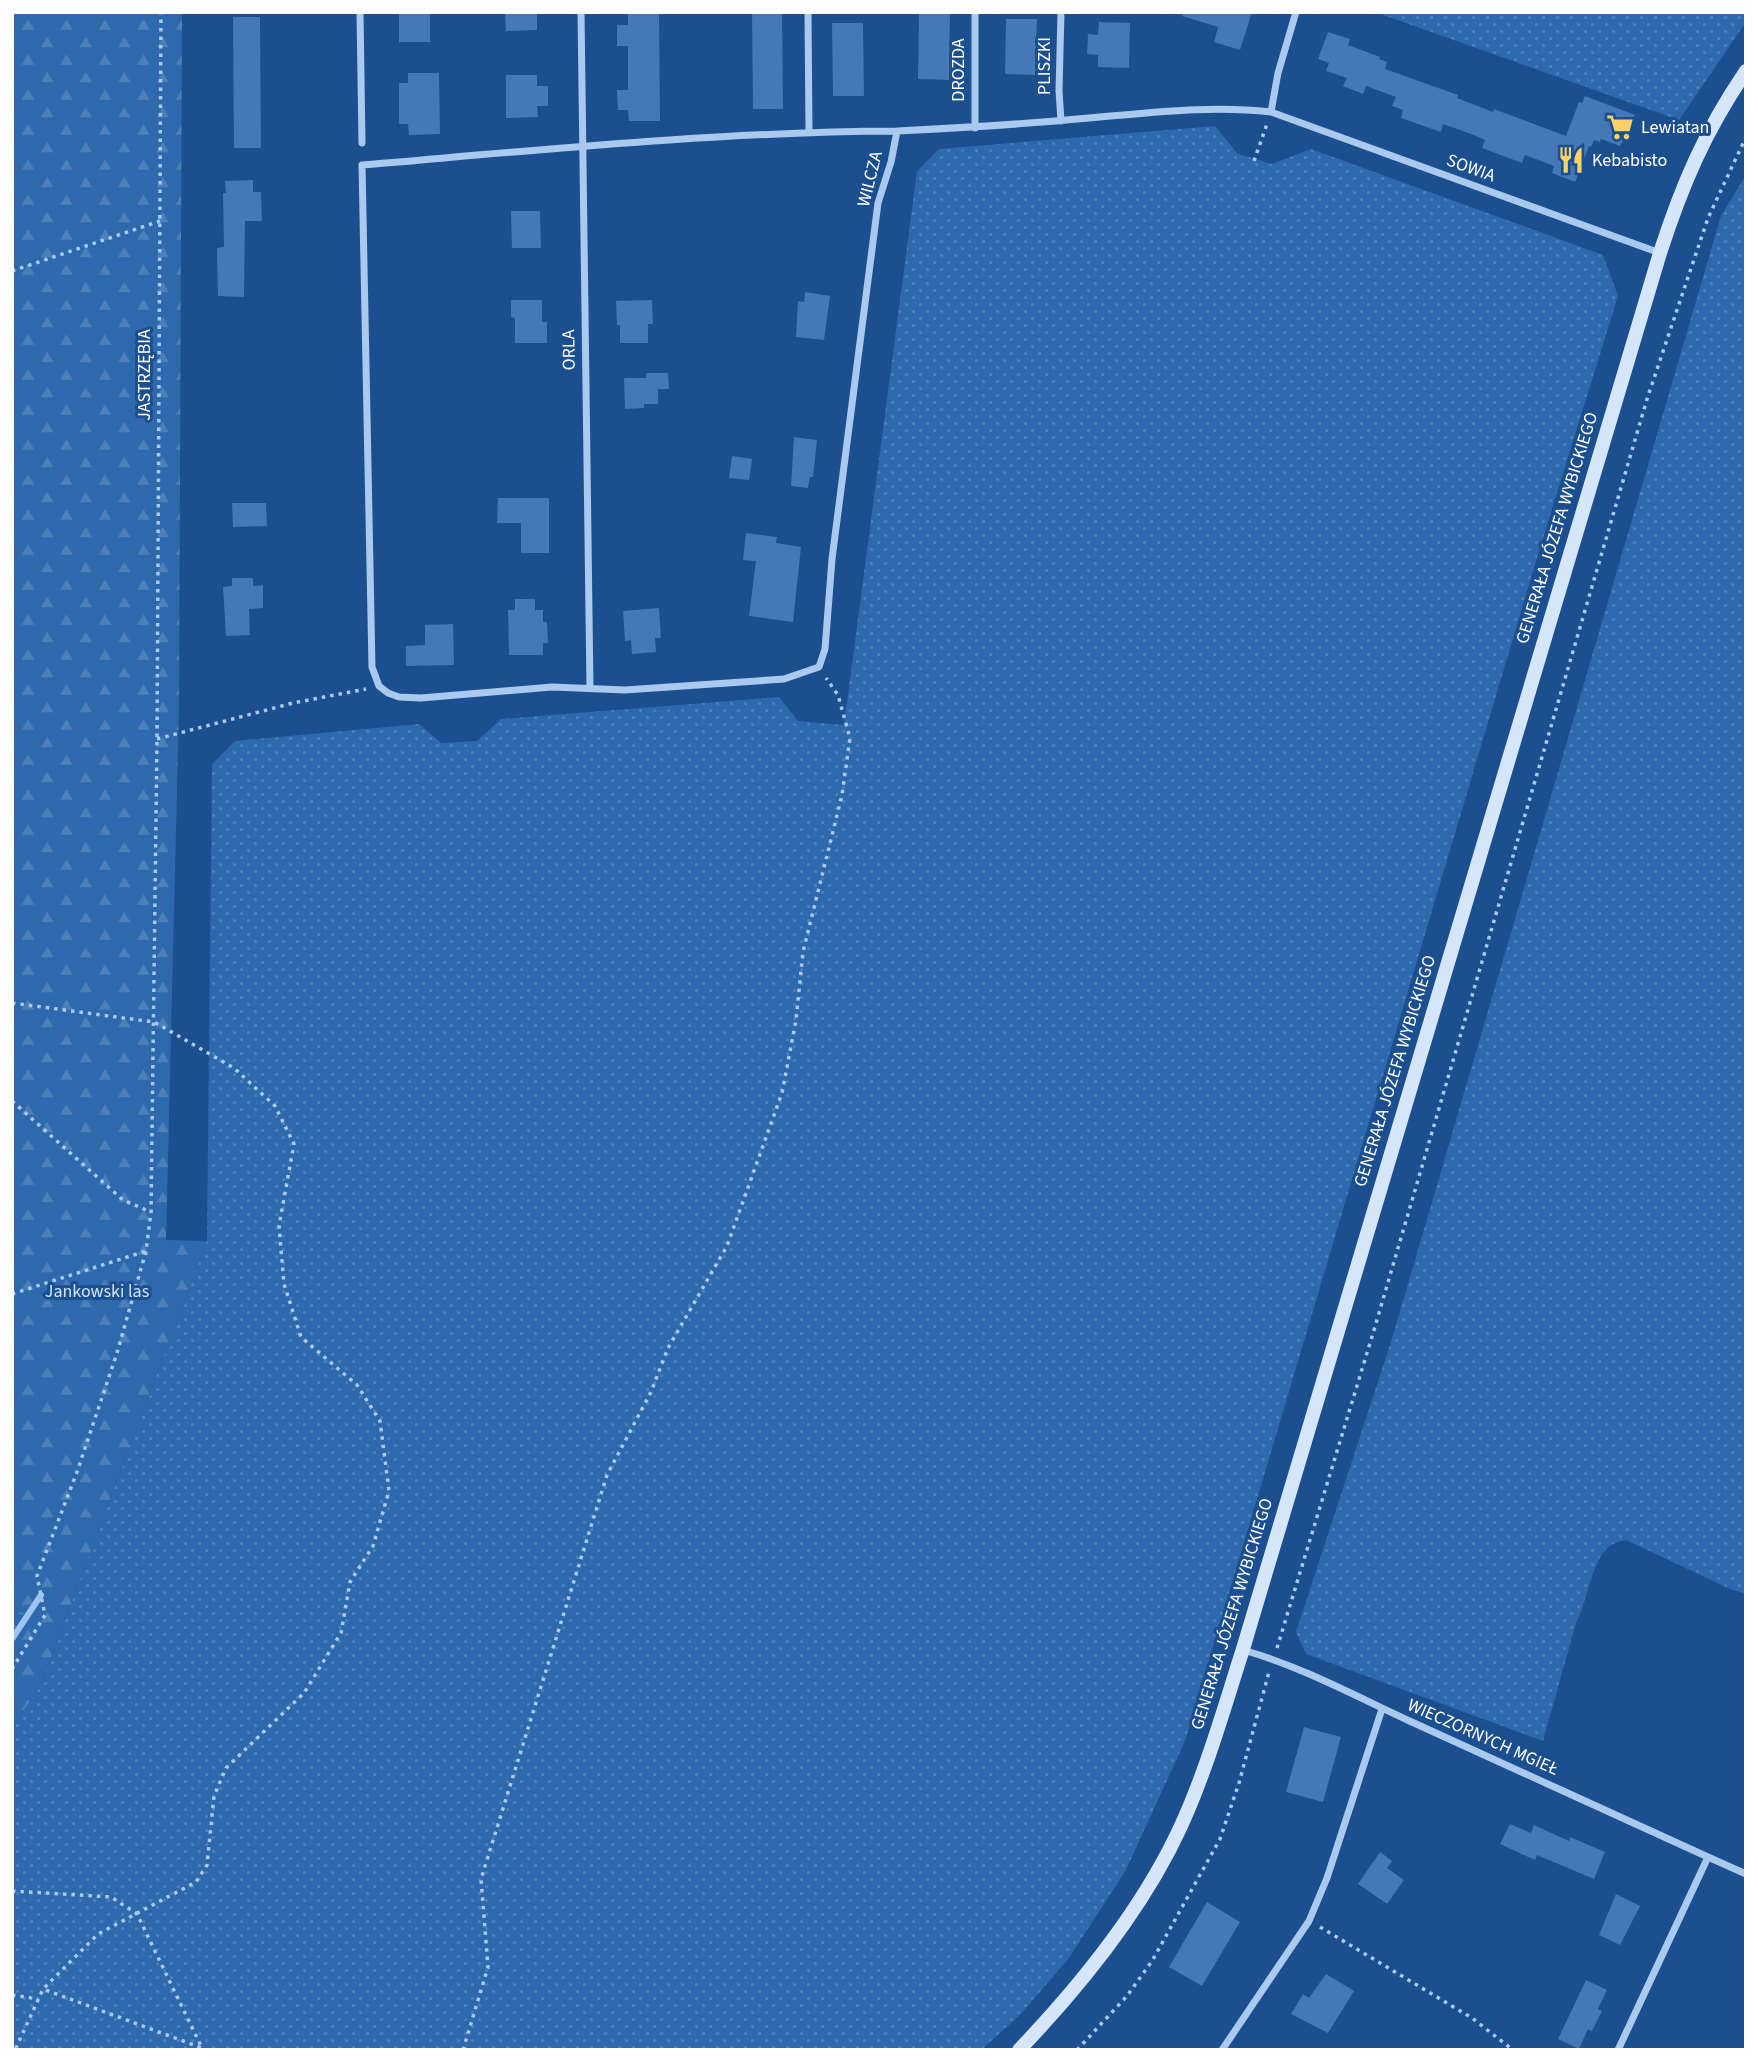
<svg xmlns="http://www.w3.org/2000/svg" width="1758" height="2062" viewBox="0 0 1758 2062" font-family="'Source Sans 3',sans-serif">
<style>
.grass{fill:url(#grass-dots)}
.forest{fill:url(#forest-firs)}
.wetland{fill:url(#wetland-marsh)}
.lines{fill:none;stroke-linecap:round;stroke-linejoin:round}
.stream{stroke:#9cc4f0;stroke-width:6}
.building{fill:#4478b7}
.path{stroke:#a9c9ee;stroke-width:3.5;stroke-dasharray:3.5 5;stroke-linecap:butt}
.street{stroke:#a9c9ee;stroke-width:7}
.secondary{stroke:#d6e6fa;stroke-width:14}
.labels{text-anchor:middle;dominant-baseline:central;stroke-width:6;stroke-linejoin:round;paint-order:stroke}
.street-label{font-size:18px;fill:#fff;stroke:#1b4f8f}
.poi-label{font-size:18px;fill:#fff;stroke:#1b4f8f;text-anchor:start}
.park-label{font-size:18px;fill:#cfe3fa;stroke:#1b4f8f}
</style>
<defs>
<pattern id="grass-dots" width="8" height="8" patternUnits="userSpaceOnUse" patternTransform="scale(1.75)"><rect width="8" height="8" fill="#2e69ad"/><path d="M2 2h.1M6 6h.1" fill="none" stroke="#4d80b9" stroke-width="1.8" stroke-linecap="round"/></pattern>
<pattern id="forest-firs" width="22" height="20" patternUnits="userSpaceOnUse" patternTransform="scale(1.75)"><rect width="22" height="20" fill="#2e69ad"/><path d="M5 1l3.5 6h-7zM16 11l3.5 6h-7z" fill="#4d80b9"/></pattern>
<pattern id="wetland-marsh" width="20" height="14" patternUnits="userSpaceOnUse" patternTransform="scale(1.75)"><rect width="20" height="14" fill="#2e69ad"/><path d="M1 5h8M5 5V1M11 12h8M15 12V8" fill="none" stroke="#4d80b9"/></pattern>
</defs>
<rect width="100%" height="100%" fill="#1b4f8f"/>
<path class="grass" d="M1375,12H1746V22L1679,120Z
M1215,126L1238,154L1272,164L1311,149L1603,255L1618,296L1539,551L1185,1741L1126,1870L1069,1958L1021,2014L981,2050H12V1728L40,1686L207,1241L212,764L235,741L419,724L441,743L477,741L501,719L779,697L798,721L844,725L917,171L939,149Z
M1746,175V1594L1730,1589L1626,1540C1621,1541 1614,1543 1610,1546C1592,1558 1587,1603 1576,1623L1543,1741L1306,1654L1296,1632L1391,1342L1721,216Z"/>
<path class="forest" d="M12,12H182L179,707L166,1240L207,1241L40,1686L12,1728Z"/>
<path class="wetland" d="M12,1604L30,1619L12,1651Z"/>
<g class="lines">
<path class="stream" d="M12,1639L41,1595"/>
</g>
<path class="building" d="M399,12H430V42H399Z
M505,12H537V30L506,31Z
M752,12H782L783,109H753Z
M919,12H950L949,80L918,79Z
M1183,12H1252L1240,50L1214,42L1218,27L1182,16Z
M628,14H659L660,121H629L628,110H618L617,90H628V46H617V25H628Z
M233,17H260L261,148H234Z
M1006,19H1037L1035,75L1005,74Z
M1099,22L1130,23L1129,68L1098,67V55L1087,54L1088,34L1098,35Z
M832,23H863L864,96H833Z
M1328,32L1350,39L1348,45L1380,57L1379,59L1387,62L1385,69L1458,95L1457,98L1493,112L1494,109L1566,136L1579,102L1582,103L1585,96L1635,115L1620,146L1601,139L1600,142L1594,140L1591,147L1589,146L1575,182L1552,173L1554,166L1525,155L1522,163L1482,148L1485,140L1474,135L1443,124L1441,132L1401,118L1403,110L1392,106L1396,97L1366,86L1363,94L1343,86L1347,78L1326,71L1329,63L1318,59Z
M408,73H439L440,134L409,135L408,124H399V83H408Z
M506,75H537V86H548V106H537L538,117L506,118Z
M253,180V192H261L262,221H245L244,297L218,296L217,248L224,247L223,193H226L225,181Z
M511,211H540L541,248H512Z
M805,292L830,296L824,340L796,337L798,301L804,302Z
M511,300H542V322H547V343H515V318L511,317Z
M652,300L653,324H648V343H620V325H617L616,301Z
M646,373H668L669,389H658V404H644V408L625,409L624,378H646Z
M794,437L817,440L813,477H810L808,488L791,486Z
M732,456L752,459L749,480L729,478Z
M498,498H549V553H521V523H497Z
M232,503H266L267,526L233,527Z
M746,533L777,537L776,543L801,547L793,622L749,616L756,561L743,560Z
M232,578H253V586L263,585V608L249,609L250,635L226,636L223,587L232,586Z
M515,599H535V610H543V622H547L548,643H543V655H509L508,610H515Z
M659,608L661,638H655L656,652L632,654L631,640L625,641L623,611Z
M453,624L454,665L406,666V646L425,645V625Z
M1304,1727L1341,1737L1323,1802L1286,1792Z
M1510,1824L1531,1833L1534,1825L1569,1841L1570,1837L1605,1852L1594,1879L1537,1855L1535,1860L1500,1844Z
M1380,1852L1392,1861L1387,1868L1404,1880L1387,1904L1358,1884Z
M1616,1894L1640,1906L1620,1945L1599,1935Z
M1207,1902L1240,1922L1202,1986L1169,1967Z
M1326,1974L1354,1991L1328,2033L1291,2014L1303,1994L1309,1998Z
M1586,1980L1607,1990L1598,2009L1602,2011L1592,2031L1588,2029L1579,2049L1558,2039Z"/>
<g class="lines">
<path class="path" d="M1254,161L1267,124
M12,271L160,221
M157,739L293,703L366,689
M12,1003L154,1022L234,1068L275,1106L294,1144L279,1226L284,1284L301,1337L357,1385L380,1421L389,1491L373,1546L350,1582L341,1633L304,1693L226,1768L214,1796L207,1865L196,1882L98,1934L43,1989L15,2050
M12,1101L123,1200L151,1212
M12,1294L146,1251
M1277,1648L1374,1330L1647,399L1708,218L1746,137
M12,1669L45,1615L37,1576L77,1472L117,1353L146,1251L151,1212L157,739L161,12
M12,1891L111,1897L137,1914L202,2048L43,1989
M1320,1927L1472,2018L1513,2050
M12,1995L38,1999
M463,2050L488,1967L481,1879L607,1475L651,1392L668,1348L727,1246L782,1093L796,1020L803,952L842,795L850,738L838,695L826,678
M1077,2050L1127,1996L1152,1961L1220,1839L1239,1783L1269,1672"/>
<path class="street" d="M360,12L362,143
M581,12L590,688
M808,12L809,131
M1061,12L1059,91L1061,121
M1271,112L1278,73L1296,12
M975,128V12
M897,131C718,132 540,150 362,165L372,667L379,686L388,693L399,697L421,698L552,687L625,690L784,679L819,667L825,649L832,559L878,203L891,162L897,131C961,128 1025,124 1089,118C1150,113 1210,105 1271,112L1660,253
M1243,1650C1303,1667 1357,1697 1414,1723C1512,1768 1610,1812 1708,1857L1618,2050
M1708,1857L1746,1874
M1222,2050L1309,1921L1327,1878L1382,1709"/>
<path class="secondary" d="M1019,2050C1082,1984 1143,1909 1181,1826C1207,1769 1224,1708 1243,1649L1660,253C1682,185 1705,131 1746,71"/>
</g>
<defs>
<symbol id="supermarket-bare" viewBox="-9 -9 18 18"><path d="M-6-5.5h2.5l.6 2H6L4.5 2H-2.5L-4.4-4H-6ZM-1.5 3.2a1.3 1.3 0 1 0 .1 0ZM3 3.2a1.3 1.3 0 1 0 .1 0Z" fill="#ffd166" stroke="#1b4f8f" stroke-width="2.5" paint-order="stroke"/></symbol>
<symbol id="restaurant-bare" viewBox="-9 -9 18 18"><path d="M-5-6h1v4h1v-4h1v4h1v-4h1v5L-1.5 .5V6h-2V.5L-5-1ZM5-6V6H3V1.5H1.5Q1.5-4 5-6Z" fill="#ffd166" stroke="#1b4f8f" stroke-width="2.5" paint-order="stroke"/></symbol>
</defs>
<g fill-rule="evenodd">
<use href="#supermarket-bare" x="1601" y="108" width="38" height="38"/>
<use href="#restaurant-bare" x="1552" y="141" width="38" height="38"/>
</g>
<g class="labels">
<g class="street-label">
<text transform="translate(1044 66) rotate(-90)">PLISZKI</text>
<text transform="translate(958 70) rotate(-90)">DROZDA</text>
<text transform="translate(1471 168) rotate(20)">SOWIA</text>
<text transform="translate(870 179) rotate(-76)">WILCZA</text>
<text transform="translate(569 350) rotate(-91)">ORLA</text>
<text transform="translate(144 375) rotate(-90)">JASTRZĘBIA</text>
<text transform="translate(1557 528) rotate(-73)">GENERAŁA JÓZEFA WYBICKIEGO</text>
<text transform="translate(1395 1071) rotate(-73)">GENERAŁA JÓZEFA WYBICKIEGO</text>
<text transform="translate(1232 1614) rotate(-73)">GENERAŁA JÓZEFA WYBICKIEGO</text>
<text transform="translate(1483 1737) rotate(24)">WIECZORNYCH MGIEŁ</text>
</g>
<g class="poi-label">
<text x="1641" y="127">Lewiatan</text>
<text x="1592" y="160">Kebabisto</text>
</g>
<g class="park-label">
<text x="97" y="1291">Jankowski las</text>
</g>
</g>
<rect width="1758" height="2062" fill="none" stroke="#ffffff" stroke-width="28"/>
</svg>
